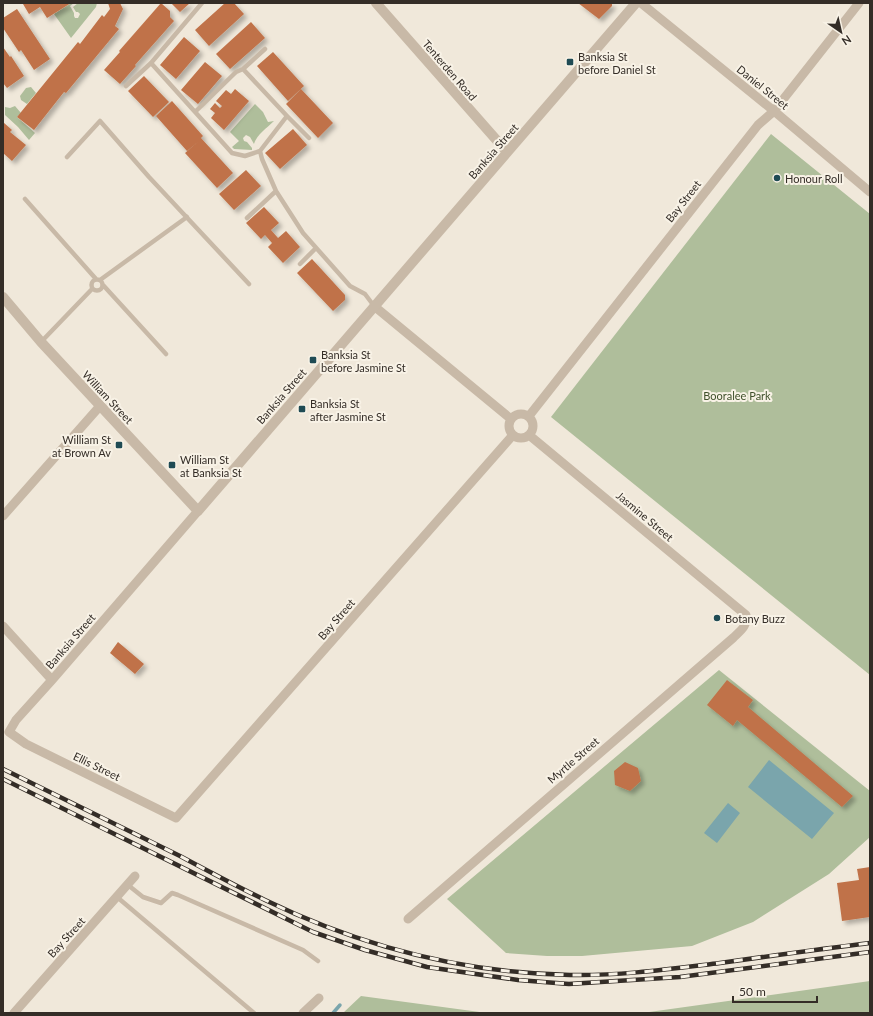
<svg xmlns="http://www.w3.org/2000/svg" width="873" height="1016" viewBox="0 0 873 1016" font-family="Lato,sans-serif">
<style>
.green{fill:#afbe9b}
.water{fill:#7aa5ac}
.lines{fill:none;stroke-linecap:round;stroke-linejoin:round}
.stream{stroke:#7aa5ac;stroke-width:3.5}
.building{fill:#c07248;filter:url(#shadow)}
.service{stroke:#c8b9a7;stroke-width:4.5}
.minor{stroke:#c8b9a7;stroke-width:9}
.tertiary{stroke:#c8b9a7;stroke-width:10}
.rail-casing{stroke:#342d27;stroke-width:4.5}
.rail{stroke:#f8f2e6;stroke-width:3;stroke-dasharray:9;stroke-linecap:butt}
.poi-dot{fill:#1f4b54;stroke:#f8f2e6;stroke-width:1.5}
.labels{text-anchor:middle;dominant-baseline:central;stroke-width:4;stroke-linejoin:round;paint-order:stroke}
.poi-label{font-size:11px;fill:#342d27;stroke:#f8f2e6;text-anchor:start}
.street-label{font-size:11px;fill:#342d27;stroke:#f8f2e6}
.park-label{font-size:11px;fill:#40512c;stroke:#f8f2e6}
</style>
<defs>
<filter id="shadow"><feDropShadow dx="3.5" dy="3.5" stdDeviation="2" flood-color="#0004"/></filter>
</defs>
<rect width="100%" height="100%" fill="#f0e8da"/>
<path class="green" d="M71,3H74L70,6L74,13V16L75,18H78L80,14L78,12H76L73,7L78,3H97L96,7L71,38L54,14Z
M31,87L36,93L27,104L21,100L20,96L26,88Z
M255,104L263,112L268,122L274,121C267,128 257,134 254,144L250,137L246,135L243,138L244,141L247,142L252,148V150L234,149L232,147L239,141L230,132Z
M15,106L21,113L17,117L35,133L29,140L18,127L5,115V107L10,108Z
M771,134L870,214V675L551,417Z
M719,670L870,791V837L829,874L753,922L692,946L582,956H547L506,953L447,899Z
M870,981V1013H642Z
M361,996L487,1013H343Z"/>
<path class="water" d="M769,760L834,813L812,839L748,787Z
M728,803L740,813L717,843L704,833Z"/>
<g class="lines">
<path class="stream" d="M333,1013L340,1005"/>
</g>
<path class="building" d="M25,3H71L47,18L40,7L29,14L23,4Z
M108,3H120L123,9L115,26L119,29L66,93L64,92L34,130L17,117L78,42L80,44L102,15L104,17L110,9Z
M161,3L170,11V17L174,21L135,65L136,66L120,84L104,70L120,52L119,51Z
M171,3H190L180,12Z
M225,3H234L244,14L209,46L195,30Z
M578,3H612V6L599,19Z
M17,9L50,59L34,70L21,50L19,52L3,28V18Z
M251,22L265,38L230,69L216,54Z
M184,37L200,51L176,79L160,65Z
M3,47L10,57L11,56L24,76L7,88L3,83Z
M273,52L304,86L288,101L257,66Z
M205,62L222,76L198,104L181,90Z
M144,76L169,102L153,117L128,91Z
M235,89L249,101L224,130L211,118L215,113L210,109L215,103L220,108L222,106L216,101L226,90L231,94Z
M301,89L333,123L318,138L286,104Z
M172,101L203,136L201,138L233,173L217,188L185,153L199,141L187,151L156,116Z
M3,122L12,130L10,132L26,145L12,161L3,153Z
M293,129L307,145L280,169L265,153Z
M246,170L261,186L234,210L219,194Z
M264,207L279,223L271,230L278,238L286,231L300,247L283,263L268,247L272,243L265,235L261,239L246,223Z
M312,259L345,295V300L333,311L297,273Z
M118,642L144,664L135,674L110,653Z
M727,680L753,700L748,707L853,796L842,807L737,720L733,726L707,705Z
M625,762L638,768L641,781L630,791L615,785L614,771Z
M870,867V917L842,921L837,883L859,880L857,869Z"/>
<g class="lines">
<path class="service" d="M151,63L232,153L245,156L260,151L287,116L243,69
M126,86L151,63L202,3
M195,112L236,72L243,69L265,49
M287,116L309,138
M260,151L262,159L276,191L303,233L350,286L365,294L374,306
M67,157L100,121L149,177L249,284
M25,199L96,279
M247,218L276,191
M300,264L316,248
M91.5 285a5.5 5.5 0 1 1 11 0a5.5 5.5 0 1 1-11 0Z
M100,280L187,217
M103,285L166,354
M41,342L92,289
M128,885L143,897L161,903L172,893L178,895L303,950L318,961
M117,897L254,1013"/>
<path class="minor" d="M641,3L774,111L870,192
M374,306L511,419
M509 426a12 12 0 1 1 24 0a12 12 0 1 1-24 0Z
M529,416L758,125L774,111L859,3
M198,511L52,680L16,720L9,732L26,744L176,818L513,435
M3,516L100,406
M3,626L52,680
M408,919L733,638C740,631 748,626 746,615L529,435
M14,1013L135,876
M303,1013L319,998"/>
<path class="tertiary" d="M376,3L507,152
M3,297L41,342L198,511L636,3"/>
<defs>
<path id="rail" d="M3,769C62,798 121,827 180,856C208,871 236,886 265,900C360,946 464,973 570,975C620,976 670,969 720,963C770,956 820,949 870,943
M3,779L313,932L365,950L427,967L518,980L569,984L680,977L870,952"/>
</defs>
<use href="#rail" class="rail-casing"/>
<use href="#rail" class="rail"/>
</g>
<g class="poi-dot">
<rect x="566" y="58" width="8" height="8" rx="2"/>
<circle cx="777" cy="178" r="4"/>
<rect x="309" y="356" width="8" height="8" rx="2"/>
<rect x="298" y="405" width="8" height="8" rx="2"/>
<rect x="115" y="441" width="8" height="8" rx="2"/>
<rect x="168" y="461" width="8" height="8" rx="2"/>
<circle cx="717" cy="618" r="4"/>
</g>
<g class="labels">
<g class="poi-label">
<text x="578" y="56">Banksia St<tspan x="578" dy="13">before Daniel St</tspan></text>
<text x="785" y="178">Honour Roll</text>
<text x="321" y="354">Banksia St<tspan x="321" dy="13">before Jasmine St</tspan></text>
<text x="310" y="403">Banksia St<tspan x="310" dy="13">after Jasmine St</tspan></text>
<text x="111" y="439" text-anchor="end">William St<tspan x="111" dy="13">at Brown Av</tspan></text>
<text x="180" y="459">William St<tspan x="180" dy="13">at Banksia St</tspan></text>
<text x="725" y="618">Botany Buzz</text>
</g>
<g class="street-label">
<text transform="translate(450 70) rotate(49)">Tenterden Road</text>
<text transform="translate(763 87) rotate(39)">Daniel Street</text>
<text transform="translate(493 151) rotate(-49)">Banksia Street</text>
<text transform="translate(683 201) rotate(-52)">Bay Street</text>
<text transform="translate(281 396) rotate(-49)">Banksia Street</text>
<text transform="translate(108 397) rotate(47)">William Street</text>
<text transform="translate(645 516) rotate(40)">Jasmine Street</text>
<text transform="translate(336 619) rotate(-49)">Bay Street</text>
<text transform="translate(70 641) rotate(-49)">Banksia Street</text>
<text transform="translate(573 760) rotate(-41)">Myrtle Street</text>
<text transform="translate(97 766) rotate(26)">Ellis Street</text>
<text transform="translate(66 937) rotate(-48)">Bay Street</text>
</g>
<g class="park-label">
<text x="737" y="395">Booralee Park</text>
</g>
</g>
<rect width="873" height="1016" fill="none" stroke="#342d27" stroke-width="8"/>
<g transform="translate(841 32) rotate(146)" stroke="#f8f2e6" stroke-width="3" paint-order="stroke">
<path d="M0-3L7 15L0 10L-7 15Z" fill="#342d27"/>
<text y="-6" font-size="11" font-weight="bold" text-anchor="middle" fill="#342d27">N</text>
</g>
<path d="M733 996v6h84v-6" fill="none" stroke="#342d27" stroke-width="2"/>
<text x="739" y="996" font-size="12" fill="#342d27" stroke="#f8f2e6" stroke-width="3" paint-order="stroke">50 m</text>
</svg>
